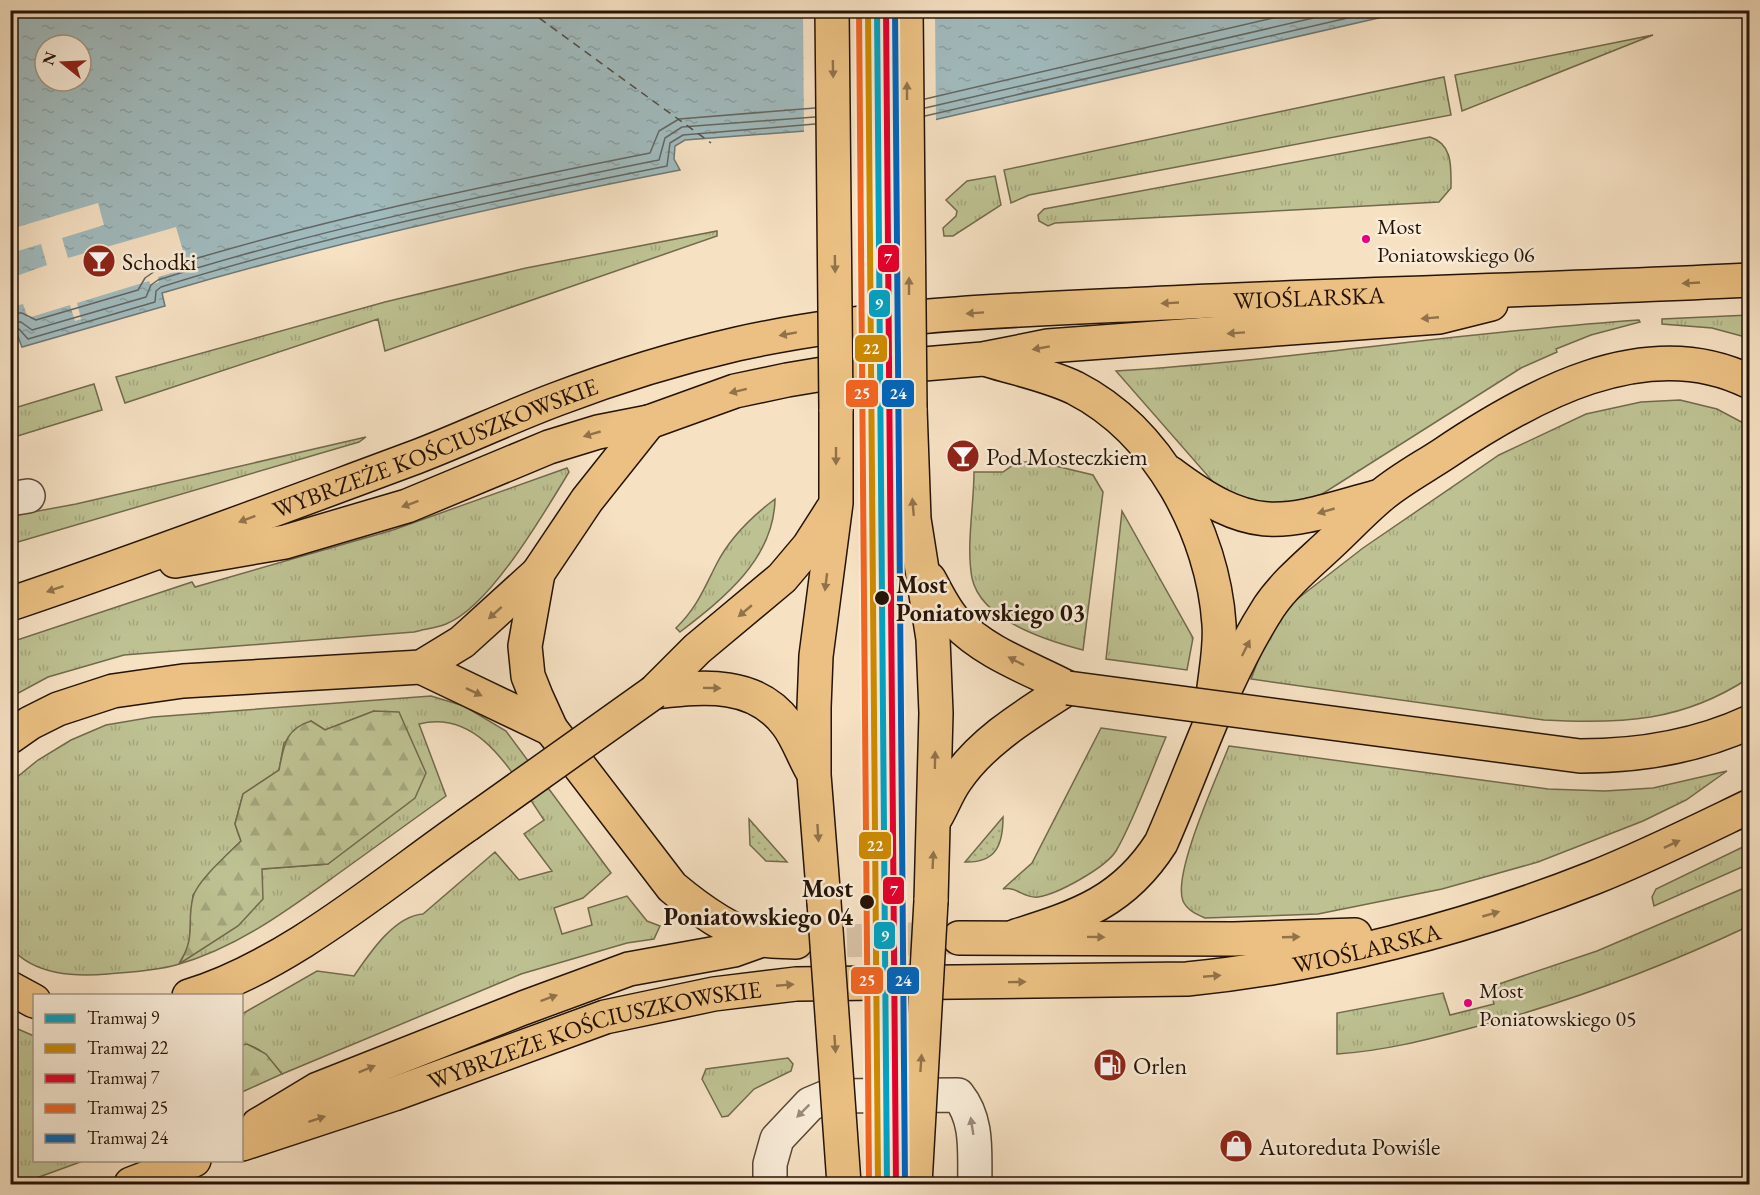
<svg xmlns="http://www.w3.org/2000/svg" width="1760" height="1195" viewBox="0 0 1760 1195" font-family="'EB Garamond',serif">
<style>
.grass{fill:url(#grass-tufts);stroke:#726a4c;stroke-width:1.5;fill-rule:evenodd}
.forest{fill:url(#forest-firs);stroke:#726a4c;stroke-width:1.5}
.garden{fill:url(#garden-dots);stroke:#726a4c;stroke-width:1.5}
.water{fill:url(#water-ripples);stroke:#6f7874;stroke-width:1.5;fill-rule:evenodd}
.pier{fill:#f6e1c3}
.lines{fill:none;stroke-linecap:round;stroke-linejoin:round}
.shore{stroke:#636762;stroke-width:1.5}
.ferry{stroke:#504e46;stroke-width:1.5;stroke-dasharray:8 6;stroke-linecap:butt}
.major-tunnel{stroke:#d7c2a7;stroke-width:33;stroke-dasharray:33 16;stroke-linecap:butt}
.minor-casing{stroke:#594635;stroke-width:36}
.major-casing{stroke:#251306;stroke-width:36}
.minor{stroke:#f9ecd8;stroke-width:33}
.major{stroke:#ebc082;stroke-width:33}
.major-bridge-casing{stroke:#251306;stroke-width:36;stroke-linecap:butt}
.major-bridge{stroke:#ebc082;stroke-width:33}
.tram-1-casing{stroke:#f9ecd8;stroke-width:10}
.tram-2-casing{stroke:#f9ecd8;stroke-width:10}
.tram-3-casing{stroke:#f9ecd8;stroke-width:10}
.tram-4-casing{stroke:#f9ecd8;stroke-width:10}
.tram-5-casing{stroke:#f9ecd8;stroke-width:10}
.tram-1{stroke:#02a2c4;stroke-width:6}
.tram-2{stroke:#cd8901;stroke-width:6}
.tram-3{stroke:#e4002b;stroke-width:6}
.tram-4{stroke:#f26522;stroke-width:6}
.tram-5{stroke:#0065bd;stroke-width:6}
.oneway{fill:#92724a}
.oneway2{fill:#9a8a7a}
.bus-dot{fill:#e5007d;stroke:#f9ecd8;stroke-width:2}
.stop-dot{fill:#251306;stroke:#f9ecd8;stroke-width:2}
.labels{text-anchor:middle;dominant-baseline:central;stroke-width:5;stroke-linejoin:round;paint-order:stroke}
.bus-label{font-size:22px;fill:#251306;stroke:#f9ecd8;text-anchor:start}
.poi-label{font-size:24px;fill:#251306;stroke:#f9ecd8;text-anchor:start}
.street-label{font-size:24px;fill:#251306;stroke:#f9ecd8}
.stop-label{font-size:24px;font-weight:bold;fill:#251306;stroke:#f9ecd8;text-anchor:start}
.line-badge{stroke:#f9ecd8;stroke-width:2}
.badge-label{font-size:16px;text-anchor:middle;font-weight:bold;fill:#fff}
</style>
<defs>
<pattern id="grass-tufts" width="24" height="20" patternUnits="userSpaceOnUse" patternTransform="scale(1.5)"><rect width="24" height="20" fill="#bec293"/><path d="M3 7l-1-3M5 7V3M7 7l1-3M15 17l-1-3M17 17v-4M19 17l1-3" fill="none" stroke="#a3a67d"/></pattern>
<pattern id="forest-firs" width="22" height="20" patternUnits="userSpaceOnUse" patternTransform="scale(1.5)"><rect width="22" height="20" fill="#bec293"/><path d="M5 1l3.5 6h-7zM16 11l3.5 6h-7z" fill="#a3a67d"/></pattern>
<pattern id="garden-dots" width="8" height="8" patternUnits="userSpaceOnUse" patternTransform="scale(1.5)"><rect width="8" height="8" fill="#bec293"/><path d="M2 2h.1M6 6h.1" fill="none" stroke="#a3a67d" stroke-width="1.8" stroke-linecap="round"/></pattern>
<pattern id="water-ripples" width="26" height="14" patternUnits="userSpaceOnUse" patternTransform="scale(1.5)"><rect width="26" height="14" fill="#a1bbbe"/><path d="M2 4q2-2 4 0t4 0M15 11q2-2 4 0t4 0" fill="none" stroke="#8aa0a2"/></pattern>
</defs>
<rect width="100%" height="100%" fill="#f6e1c3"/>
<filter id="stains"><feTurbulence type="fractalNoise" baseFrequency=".00333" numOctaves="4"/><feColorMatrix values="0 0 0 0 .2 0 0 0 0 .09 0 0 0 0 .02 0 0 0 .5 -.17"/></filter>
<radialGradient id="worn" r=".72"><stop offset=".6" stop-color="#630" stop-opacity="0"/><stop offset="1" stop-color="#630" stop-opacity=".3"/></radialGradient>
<path class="grass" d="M1653,35L1462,111L1455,75Z
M1444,77L1451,115L1029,195L1011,203L1004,170Z
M1430,137C1453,144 1451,167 1451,188L1439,202L1055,223L1048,226L1039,221L1038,215L1044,209Z
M995,176L1001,205L953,236H944L943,228L956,216L957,211L946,200L967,181Z
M717,231V236L385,351L378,319L125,403L116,377L385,302L526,268Z
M1749,315V338L1712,328L1662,324V319Z
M1639,320L1640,322L1591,335L1556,349L1557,352L1521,368L1319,496L1277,506L1245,500L1214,483L1116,371C1291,360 1464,332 1639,320Z
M94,384L102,410L11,438V409Z
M1680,400L1717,409L1749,426V678C1682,722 1622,724 1544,720L1251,679L1267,637L1287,607L1363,548L1499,455L1586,414L1641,402Z
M366,437L359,442L11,544V516L76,504Z
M1035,461L1093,475L1103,492L1083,650C1048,641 981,620 972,578C966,545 974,506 974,472H1003L1016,463Z
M567,468L569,472C544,513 490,607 446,624C436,628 424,629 414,632L124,655L48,677L11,697V642L192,582L195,587L393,530Z
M775,499C774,559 724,598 680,632L676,628C696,609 704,589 716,565C730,537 751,517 775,499Z
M1122,511L1193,638L1187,670L1106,659Z
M431,696L464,706L506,731L611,873L583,898L554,908L562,934L592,925L588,908L627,896L647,921L660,926L654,939L627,943L521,974L282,1074C272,1062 259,1043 242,1045V1014L317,971L354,976C369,954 394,916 423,914L495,852L519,880L552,871L524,834L544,820C514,777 481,708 419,724L446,796C409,823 372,849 335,876C285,912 236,948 176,965C154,971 131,972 108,974C74,977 35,975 11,948V782L38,760L71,740L106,725L153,717ZM374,711L328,864L262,869L180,962L189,947L193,895L219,863L241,841L235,824L243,794L279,770L284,743L311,721L325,730Z
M1101,728L1166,737C1151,772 1134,820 1116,851C1105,868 1058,894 1038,897C1025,899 1016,886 1003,889L1032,863Z
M1229,746L1548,789L1605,791L1653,788L1727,771L1686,800L1643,821L1538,862L1442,889L1318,914L1205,918C1196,914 1187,910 1183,901C1172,874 1218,775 1229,746Z
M1749,844V864L1654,906L1652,897L1656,889Z
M1749,886V926C1660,968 1567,1003 1471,1028C1427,1040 1383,1051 1337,1054V1013L1443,993L1450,1015L1494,1004L1490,987L1597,951Z
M11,1026L34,1036V1160L83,1161L20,1184H11Z
M788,1058L793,1064L791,1071L754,1089L728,1116L722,1117L702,1079L706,1069Z"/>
<path class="forest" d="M374,711L399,712L426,773L415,798L328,864L262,869L263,899L238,926L179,964C197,935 186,925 193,897C197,881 229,853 241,841L235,824L243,794L279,770C284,745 285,729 311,721L325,730Z
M247,1044L266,1054L282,1074L242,1092V1045Z"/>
<path class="garden" d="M1003,817C1003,845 996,863 965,862Z
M749,819L787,862L766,861L750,845Z"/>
<path class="water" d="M11,11H1409L925,122L685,140L675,146L674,159L680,170C505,204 332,243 162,293L165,306L22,347L17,334L11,336ZM45,45H81V81H45Z"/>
<path class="pier" d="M803,11H935L936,122L804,134Z
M98,203L104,225L62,238L68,258L176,227L188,268L158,277L159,282L151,285L149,281L77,303L81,319L75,321L70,305L28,318L23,304L11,307V278L47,265L41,244L11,253V229Z"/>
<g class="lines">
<path class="shore" d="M925,99L1307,10
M925,108L1348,10
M925,116L1382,10
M10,313H22L36,320L138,290L145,278L155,271C317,220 484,186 650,153L659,131L679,119L815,108
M10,322H21L32,330L146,297L151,285L158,280C322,228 491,194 659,160L665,138L682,127L815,117
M10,330L19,329L28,339L155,302L156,291L161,287C326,235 497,200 667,166L670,143L683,135L815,124"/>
<path class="ferry" d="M528,10L711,143"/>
<path class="major-tunnel" d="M798,942L956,938"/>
<defs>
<path id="minor" d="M10,499L28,496
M770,1184V1164L777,1139L810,1104L829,1096L958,1095C979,1121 974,1154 975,1184"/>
<g id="major">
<path d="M988,360C1017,369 1048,375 1075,388C1159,431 1213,533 1219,624C1221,648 1215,674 1213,697"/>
<path d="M910,408L914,519L933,639L936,713L931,901"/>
<path d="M1170,473C1255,537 1281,524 1376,497"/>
<path d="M175,561L285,542L407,506L549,447L598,432L649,422L735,391L787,380L841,371L983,359L1048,346L1439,317L1491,304"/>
<path d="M538,573L525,646L528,676L536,696L551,729L672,887C697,908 730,933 763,940C773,942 785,941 796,942"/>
<path d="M929,579C937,593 945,611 956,622C985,653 1032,669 1068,688C1028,714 983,740 956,780C948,791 943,805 936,817"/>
<path id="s1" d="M10,604C147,558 281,507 416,457C463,439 509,417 557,399C615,377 676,358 737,344C872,314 1011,310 1148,304C1349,294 1549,290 1750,280"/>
<path d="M421,667L551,729"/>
<path d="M654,692L697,649L782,578L809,546L832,510"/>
<path d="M654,692C702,687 754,680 787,724C797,737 803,755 811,769"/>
<path d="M10,737L30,723L58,709L113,691L183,681L421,667L462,642L538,573L587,500L649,422"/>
<path d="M824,902L814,775V707L816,656L836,503V409"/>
<path d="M1016,936C1080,916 1124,901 1161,843C1196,764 1222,680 1269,607C1285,583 1311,562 1332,542C1348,527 1364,510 1382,495C1400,480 1422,468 1442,455C1528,397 1646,330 1750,382"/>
<path d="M959,938L1234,939L1355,935"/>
<path d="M10,988L34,1001"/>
<path d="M189,996C286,967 384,883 467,825"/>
<path d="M258,1125L318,1089L523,1008L629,969L734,950L762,940"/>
<path id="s2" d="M242,1144L394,1094L605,1017L714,994L796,984L1187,979C1322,966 1467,928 1593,878C1646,857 1698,831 1750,806"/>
<path d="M131,1184L194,1160"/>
</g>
</defs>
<use href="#minor" class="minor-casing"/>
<use href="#major" class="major-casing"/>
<use href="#minor" class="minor"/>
<use href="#major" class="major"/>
<defs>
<path id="major-bridge" d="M832,10L836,409
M906,10L910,408
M1068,688L1580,756C1639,756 1696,747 1750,722
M467,825L654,692
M824,902L844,1184
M915,1184L931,901"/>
</defs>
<use href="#major-bridge" class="major-bridge-casing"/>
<use href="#major-bridge" class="major-bridge"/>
<defs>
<path id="tram-1" d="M877,10L887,1184"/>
<path id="tram-2" d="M868,10L878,1184"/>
<path id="tram-3" d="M886,10L896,1184"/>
<path id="tram-4" d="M859,10L869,1184"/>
<path id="tram-5" d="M895,10L905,1184"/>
</defs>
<use href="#tram-1" class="tram-1-casing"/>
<use href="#tram-2" class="tram-2-casing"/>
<use href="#tram-3" class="tram-3-casing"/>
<use href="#tram-4" class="tram-4-casing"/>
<use href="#tram-5" class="tram-5-casing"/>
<use href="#tram-1" class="tram-1"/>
<use href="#tram-2" class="tram-2"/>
<use href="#tram-3" class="tram-3"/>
<use href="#tram-4" class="tram-4"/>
<use href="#tram-5" class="tram-5"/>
</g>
<defs><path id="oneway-solid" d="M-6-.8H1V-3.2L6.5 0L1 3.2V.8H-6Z" transform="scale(1.5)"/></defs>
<g class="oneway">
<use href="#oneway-solid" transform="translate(833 69) rotate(89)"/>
<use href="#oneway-solid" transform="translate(907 91) rotate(-90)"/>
<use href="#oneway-solid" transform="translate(835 264) rotate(89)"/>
<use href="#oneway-solid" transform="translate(1691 283) rotate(177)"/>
<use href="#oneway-solid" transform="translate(909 286) rotate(-90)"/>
<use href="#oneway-solid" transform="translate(1170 303) rotate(177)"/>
<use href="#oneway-solid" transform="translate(975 313) rotate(176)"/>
<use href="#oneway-solid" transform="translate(1430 318) rotate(175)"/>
<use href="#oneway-solid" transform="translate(1236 333) rotate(176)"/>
<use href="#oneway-solid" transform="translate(788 334) rotate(170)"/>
<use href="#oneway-solid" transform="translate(1041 348) rotate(170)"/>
<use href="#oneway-solid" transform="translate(738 391) rotate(166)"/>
<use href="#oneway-solid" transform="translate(592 434) rotate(164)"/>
<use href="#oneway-solid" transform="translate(836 456) rotate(90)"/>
<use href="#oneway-solid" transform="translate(410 504) rotate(160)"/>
<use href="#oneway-solid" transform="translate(913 507) rotate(-95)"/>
<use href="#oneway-solid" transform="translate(1326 511) rotate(164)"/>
<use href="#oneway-solid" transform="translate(247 519) rotate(159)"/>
<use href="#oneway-solid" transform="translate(826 582) rotate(97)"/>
<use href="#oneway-solid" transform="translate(55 589) rotate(161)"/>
<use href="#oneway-solid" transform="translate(745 611) rotate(140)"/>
<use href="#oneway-solid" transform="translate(495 613) rotate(138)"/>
<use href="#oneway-solid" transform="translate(1246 648) rotate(-63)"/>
<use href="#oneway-solid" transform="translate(1016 661) rotate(-153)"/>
<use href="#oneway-solid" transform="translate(712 688) rotate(1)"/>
<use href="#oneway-solid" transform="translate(474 692) rotate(26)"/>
<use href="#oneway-solid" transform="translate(935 760) rotate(-89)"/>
<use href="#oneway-solid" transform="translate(818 833) rotate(86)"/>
<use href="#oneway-solid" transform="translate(1672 844) rotate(-25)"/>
<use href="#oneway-solid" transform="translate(933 860) rotate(-87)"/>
<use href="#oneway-solid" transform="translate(1491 914) rotate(-16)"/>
<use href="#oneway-solid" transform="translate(1096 937) rotate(1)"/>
<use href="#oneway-solid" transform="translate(1291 937) rotate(-2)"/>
<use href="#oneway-solid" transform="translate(1212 976) rotate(-5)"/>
<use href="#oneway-solid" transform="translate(1017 982) rotate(-1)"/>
<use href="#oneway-solid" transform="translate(785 985) rotate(-5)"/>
<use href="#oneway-solid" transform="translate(549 998) rotate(-20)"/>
<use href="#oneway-solid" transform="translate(835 1044) rotate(86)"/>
<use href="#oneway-solid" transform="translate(921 1063) rotate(-86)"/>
<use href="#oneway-solid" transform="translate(367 1069) rotate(-22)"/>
<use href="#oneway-solid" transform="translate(317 1119) rotate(-18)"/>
</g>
<g class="oneway2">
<use href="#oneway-solid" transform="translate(803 1111) rotate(135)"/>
<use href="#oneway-solid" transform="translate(972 1126) rotate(-99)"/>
</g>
<defs>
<symbol id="bar-disc" viewBox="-11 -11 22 22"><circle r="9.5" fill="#8f2418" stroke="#f9ecd8"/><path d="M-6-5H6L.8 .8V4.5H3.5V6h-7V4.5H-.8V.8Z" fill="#fff"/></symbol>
<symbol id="fuel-disc" viewBox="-11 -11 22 22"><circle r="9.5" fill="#8f2418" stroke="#f9ecd8"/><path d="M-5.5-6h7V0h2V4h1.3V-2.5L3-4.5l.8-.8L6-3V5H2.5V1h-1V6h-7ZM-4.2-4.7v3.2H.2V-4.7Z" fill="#fff"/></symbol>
<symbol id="shop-disc" viewBox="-11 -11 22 22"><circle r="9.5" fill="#8f2418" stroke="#f9ecd8"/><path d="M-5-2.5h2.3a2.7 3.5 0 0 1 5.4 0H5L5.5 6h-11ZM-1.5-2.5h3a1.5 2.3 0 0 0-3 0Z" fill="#fff"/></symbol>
</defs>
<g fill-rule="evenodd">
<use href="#bar-disc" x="80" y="242" width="38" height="38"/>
<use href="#bar-disc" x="944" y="437" width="38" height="38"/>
<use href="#fuel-disc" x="1091" y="1046" width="38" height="38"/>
<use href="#shop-disc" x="1217" y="1127" width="38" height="38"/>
</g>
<g class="bus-dot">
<circle cx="1366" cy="239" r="5"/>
<circle cx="1468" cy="1003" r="5"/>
</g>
<g class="stop-dot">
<circle cx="882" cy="598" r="8"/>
<circle cx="867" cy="902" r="8"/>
</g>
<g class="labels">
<g class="bus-label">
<text x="1377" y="226">Most<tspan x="1377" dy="28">Poniatowskiego 06</tspan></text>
<text x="1479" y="990">Most<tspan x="1479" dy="28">Poniatowskiego 05</tspan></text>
</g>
<g class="poi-label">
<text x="122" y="261">Schodki</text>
<text x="986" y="456">Pod Mosteczkiem</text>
<text x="1133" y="1065">Orlen</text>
<text x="1259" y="1146">Autoreduta Powiśle</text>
</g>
<g class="street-label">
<text stroke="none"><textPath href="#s1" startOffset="1347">WIOŚLARSKA</textPath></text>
<text stroke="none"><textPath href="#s1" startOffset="453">WYBRZEŻE KOŚCIUSZKOWSKIE</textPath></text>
<text stroke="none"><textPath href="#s2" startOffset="1152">WIOŚLARSKA</textPath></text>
<text stroke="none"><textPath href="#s2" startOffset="370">WYBRZEŻE KOŚCIUSZKOWSKIE</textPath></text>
</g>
<g class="stop-label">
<text x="896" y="584">Most<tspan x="896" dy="28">Poniatowskiego 03</tspan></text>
<text x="853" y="888" text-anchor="end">Most<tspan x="853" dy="28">Poniatowskiego 04</tspan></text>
</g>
</g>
<g class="line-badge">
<rect x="877" y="244" width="23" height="29" rx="6" fill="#e4002b"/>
<rect x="868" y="289" width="23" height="29" rx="6" fill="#02a2c4"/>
<rect x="854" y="334" width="34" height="29" rx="6" fill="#cd8901"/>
<rect x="845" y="379" width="34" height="29" rx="6" fill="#f26522"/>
<rect x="881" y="379" width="34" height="29" rx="6" fill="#0065bd"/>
<rect x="858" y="831" width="34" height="29" rx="6" fill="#cd8901"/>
<rect x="882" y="876" width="23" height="29" rx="6" fill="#e4002b"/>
<rect x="873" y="921" width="23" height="29" rx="6" fill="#02a2c4"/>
<rect x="850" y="966" width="34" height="29" rx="6" fill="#f26522"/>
<rect x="886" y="966" width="34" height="29" rx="6" fill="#0065bd"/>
</g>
<g class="badge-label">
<text x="888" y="264">7</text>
<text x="879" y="309">9</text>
<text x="871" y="354">22</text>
<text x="862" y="399">25</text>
<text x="898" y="399">24</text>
<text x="875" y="851">22</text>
<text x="894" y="896">7</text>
<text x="885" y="941">9</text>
<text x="867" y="986">25</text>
<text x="903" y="986">24</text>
</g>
<rect width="1760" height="1195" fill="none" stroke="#f6e1c3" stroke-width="36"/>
<rect x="12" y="12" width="1736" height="1171" fill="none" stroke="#251306" stroke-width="3"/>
<rect x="18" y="18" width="1724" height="1159" fill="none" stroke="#251306" stroke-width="1.5"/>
<rect x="33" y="994" width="210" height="168" fill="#f9ecd8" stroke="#a49584" stroke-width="1.5"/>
<rect x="45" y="1014" width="30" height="9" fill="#02a2c4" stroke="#a49584" stroke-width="1.5"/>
<text x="87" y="1024" font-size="18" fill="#251306">Tramwaj 9</text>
<rect x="45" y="1044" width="30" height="9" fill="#cd8901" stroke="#a49584" stroke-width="1.5"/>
<text x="87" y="1054" font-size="18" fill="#251306">Tramwaj 22</text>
<rect x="45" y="1074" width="30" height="9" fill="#e4002b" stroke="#a49584" stroke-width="1.5"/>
<text x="87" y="1084" font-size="18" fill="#251306">Tramwaj 7</text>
<rect x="45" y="1104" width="30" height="9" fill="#f26522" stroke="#a49584" stroke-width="1.5"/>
<text x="87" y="1114" font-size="18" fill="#251306">Tramwaj 25</text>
<rect x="45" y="1134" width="30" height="9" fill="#0065bd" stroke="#a49584" stroke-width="1.5"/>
<text x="87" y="1144" font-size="18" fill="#251306">Tramwaj 24</text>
<g transform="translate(63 63) rotate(288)"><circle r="28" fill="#f9ecd8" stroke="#a49584" stroke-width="1.5"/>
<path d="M0-4.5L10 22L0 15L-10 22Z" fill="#8f2418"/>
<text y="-9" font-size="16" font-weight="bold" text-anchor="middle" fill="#251306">N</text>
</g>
<rect width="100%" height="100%" filter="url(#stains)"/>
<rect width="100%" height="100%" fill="url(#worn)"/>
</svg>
